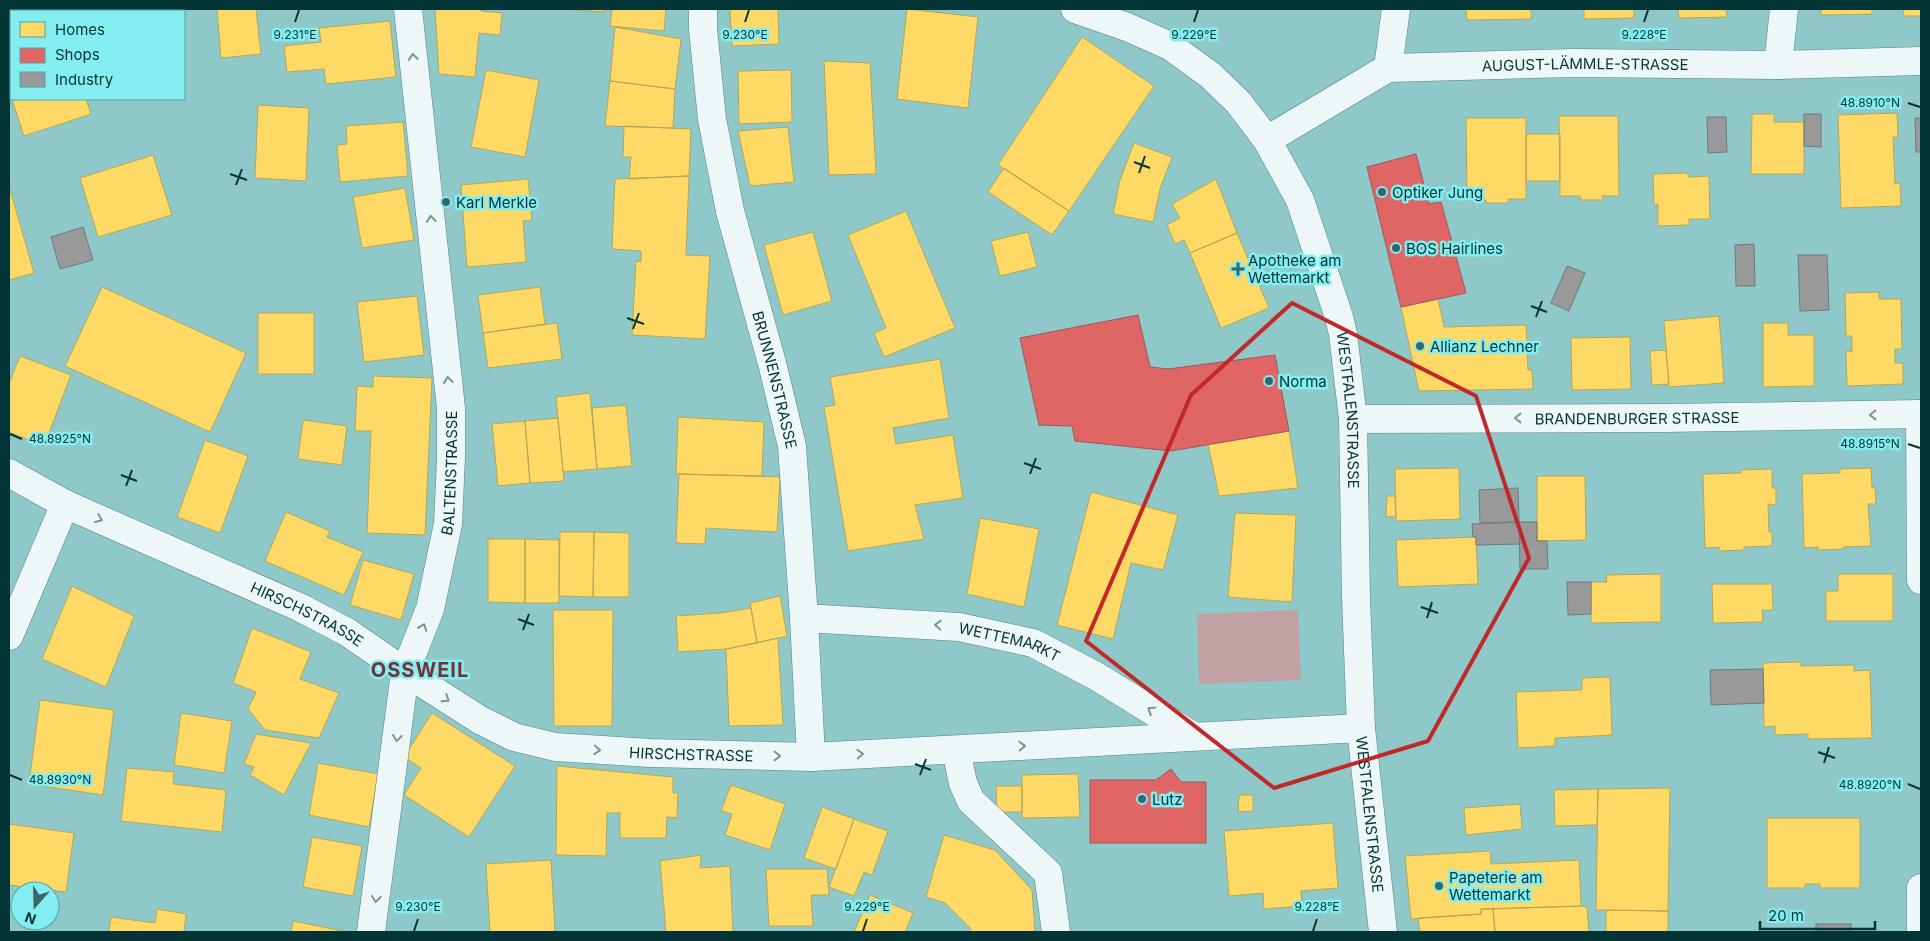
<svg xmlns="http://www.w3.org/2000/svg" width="1930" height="941" viewBox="0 0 1930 941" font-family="Inter,sans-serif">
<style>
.green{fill:#c2a1a4}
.homes{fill:#ffd966;stroke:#b3a858}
.shops{fill:#e06666;stroke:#9e5758}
.industry{fill:#999;stroke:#6c7b7b}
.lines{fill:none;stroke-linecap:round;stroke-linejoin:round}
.minor-casing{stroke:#558283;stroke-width:29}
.major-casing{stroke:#558283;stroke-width:29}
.minor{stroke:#eef7f7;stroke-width:28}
.major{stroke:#eef7f7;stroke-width:28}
.oneway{stroke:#789696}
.marked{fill:none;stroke:#c12929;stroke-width:4;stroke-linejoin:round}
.ticks{fill:none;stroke:#033536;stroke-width:2}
.poi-dot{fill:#346869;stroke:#84edef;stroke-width:2}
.labels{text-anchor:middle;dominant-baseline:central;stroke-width:5;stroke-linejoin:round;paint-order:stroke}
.street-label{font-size:15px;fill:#033536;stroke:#84edef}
.poi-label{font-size:15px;fill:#033536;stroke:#84edef;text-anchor:start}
.district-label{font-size:20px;font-weight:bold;letter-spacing:1px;fill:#773036;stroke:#84edef}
.ticks-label{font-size:12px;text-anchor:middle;fill:#033536;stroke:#84edef;stroke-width:5;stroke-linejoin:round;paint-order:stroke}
</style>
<rect width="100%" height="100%" fill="#8ec8c8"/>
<path class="green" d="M1298,610L1301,680L1199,684L1197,614Z"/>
<path class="homes" d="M25,9H55L56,11H17Z
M119,9H151L144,11H120Z
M217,9H256L261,54L221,58Z
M435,9H481V11L502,13L500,35L479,33L475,77L439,74Z
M561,9H604V12Z
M612,9H666L664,31L610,26Z
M730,9H778L779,44L732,46Z
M907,9L978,17L968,108L897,99Z
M1466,9H1531V19L1467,20Z
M1584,9H1634V18L1584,19Z
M1678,9H1726L1727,17L1679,18Z
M1821,9H1872V14L1821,15Z
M1903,9H1921V16H1904Z
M11,13V62L9,63V14Z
M390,21L396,77L326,84L324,69L287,72L284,46L321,42L319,28Z
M615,27L681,39L675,89L610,81Z
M1082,37L1154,86L1069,211L998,165Z
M824,61L870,63L876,174L829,175Z
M486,70L539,80L525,157L471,147Z
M791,70L792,122L739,124L738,71Z
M610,81L675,89L673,128L605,126Z
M12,99H86L91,114L24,136Z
M258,105L309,108L306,181L255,178Z
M1897,113L1898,137H1893L1895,184L1900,183L1901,206L1841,208L1838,115Z
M1752,114H1774V122H1804V174H1751Z
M1559,116H1618L1619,196H1602L1603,200H1581L1580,196H1560Z
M1466,118H1526V199H1508V203H1486V200H1467Z
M403,122L408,176L340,182L337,145L347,144L346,126Z
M624,126L691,129L689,176L629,179L631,157H623Z
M788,127L794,182L750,186L738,131Z
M1526,134H1560V181H1526Z
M1134,143L1172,157L1160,189L1153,222L1113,214L1120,180Z
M153,155L172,215L98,237L80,178Z
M1004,168L1069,211L1052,235L988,192Z
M1688,173V177L1709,176L1710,219H1689V225L1658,226V204L1654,205L1653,174Z
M689,176L686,255L710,256L705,339L632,335L636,261L641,262V251L612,249L615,179Z
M528,179L532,220L523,221L526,262L467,267L461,185Z
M1216,179L1237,233L1190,253L1184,240L1175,244L1167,225L1180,218L1172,204Z
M9,186L34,273L9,280Z
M405,188L414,240L362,248L353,197Z
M906,211L955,328L884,357L874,333L886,328L848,235Z
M813,232L832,301L783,315L764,245Z
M1028,232L1037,267L1000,276L991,241Z
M1237,233L1269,308L1221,328L1190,253Z
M102,287L246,353L210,432L65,366Z
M540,287L545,324L483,333L478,295Z
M1879,292V299H1901L1902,349H1895V363H1903V384L1847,386L1846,351L1852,352V336H1846L1845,293Z
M417,296L424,355L364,362L357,302Z
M1438,299L1444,327L1526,325L1528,370H1532L1533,389L1419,391L1401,307Z
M258,313H314V374H258Z
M1719,316L1724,383L1669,387L1664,321Z
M557,323L562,359L488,368L483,333Z
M1763,323H1788V335H1814V386L1763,387Z
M1630,337L1631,389L1572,390L1571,338Z
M1666,350L1669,384L1652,385L1650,351Z
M20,356L71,375L44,446L9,432V384Z
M940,359L949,418L893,428L896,444L953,435L963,498L915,505L924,539L848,551L824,407L835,405L830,377Z
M373,376L432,378L425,535L367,533L371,431H355L357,386L373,387Z
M590,393L597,469L563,472L556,397Z
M626,405L632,466L597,469L592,408Z
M678,417L764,422L762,476L676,474Z
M558,418L564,481L530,483L525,421Z
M303,420L347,426L342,465L298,459Z
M525,421L530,483L498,486L492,424Z
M1289,431L1298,488L1219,496L1208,444Z
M205,440L248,456L220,533L177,517Z
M1459,468L1460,519L1396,521L1395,469Z
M1871,468L1872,488L1875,487L1876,504H1868L1871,546L1843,547V549L1818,550V547L1804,548L1802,474L1840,473V469Z
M1772,469V488H1776V505L1768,504L1769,532H1772V546L1744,547V550L1719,551V547L1705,548L1703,474L1741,473L1740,470Z
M679,474L780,477L777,532L706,528L705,544L676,543Z
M1537,476H1585L1586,540L1537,541Z
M1091,492L1178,515L1163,570L1131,563L1113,639L1057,625Z
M1387,496H1395L1396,516L1386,517Z
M286,512L330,531L327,537L363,552L344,595L265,561Z
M1235,513L1296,515L1292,602L1228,597Z
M980,518L1039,529L1024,607L967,594Z
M560,532H594L593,597L559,596Z
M594,532L629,533V597H593Z
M1476,537L1478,584L1398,587L1396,540Z
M488,539H525V603L488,602Z
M525,539L559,540V603H525Z
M363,560L414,574L401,620L350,605Z
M1661,574V622L1591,623V582H1607L1606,575Z
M1838,574H1893V621H1826V591H1838Z
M1712,584H1772L1773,610H1762L1763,622L1713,623Z
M72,586L134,616L106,687L42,659Z
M780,596L787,636L757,643L750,603Z
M751,608L757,643L726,649L678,652L676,616L720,613Z
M553,610H613L612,726H554Z
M252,628L311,652L300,679L339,693L319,738L265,730L248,709L256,692L233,683Z
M778,638L783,725L729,726L726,649Z
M1801,662V666L1854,665V671L1870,670L1872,738L1808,739V734L1775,735V726L1764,727L1763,663Z
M1610,677L1612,735L1555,738V746L1518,748L1516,692L1582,690V678Z
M40,700L114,710L103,795L29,784Z
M181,713L232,721L224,773L174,765Z
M432,713L515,766L469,837L404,795L421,768L404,757Z
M256,734L311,743L284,795L250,775L254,767L244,764Z
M318,763L378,774L369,827L309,815Z
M557,766L673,777V793H678L677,818L667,817L666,838H620V813H607L606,856L556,855Z
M127,768L174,772L173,784L226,790L222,832L121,821Z
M1078,774L1080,817L1022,818V775Z
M731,785L785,804L770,850L725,835L732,814L721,811Z
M996,786H1022V812H997Z
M1670,788L1668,911L1596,910L1598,789Z
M1598,789L1597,825L1555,826L1554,790Z
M1239,795H1253V811L1238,812Z
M1520,804L1522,829L1466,835L1464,808Z
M822,807L854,819L836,869L804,858Z
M1767,818H1860V888H1820V884H1805V888H1767Z
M854,819L888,831L872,875L864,872L854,896L829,887Z
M1333,823L1338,888L1301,891L1302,906L1264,909L1263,893L1229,896L1224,831Z
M9,824L74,833L66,892L9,885Z
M944,835L995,850L1032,890L1035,932H971L970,928L945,903L926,897Z
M312,837L362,846L353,896L303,887Z
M1490,851L1491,864L1579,860L1581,906L1481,909V914L1411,919L1405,856Z
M701,855L700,868L730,866L733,932H666L660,861Z
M551,860L555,932H490L486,864Z
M766,869H827L829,895H811L813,926H769Z
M870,895L913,913L905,932H854Z
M1581,906L1587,907L1589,932H1495L1493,909Z
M157,909L186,914L184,932H109L111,917L155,923Z
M1481,909H1493L1495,932H1420L1418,918L1481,914Z
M1606,910L1668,911V932H1606Z
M293,921L348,932H291Z"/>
<path class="shops" d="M1416,154L1429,204L1441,202L1466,293L1401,307L1367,167Z
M1138,315L1150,367L1168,369L1275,355L1289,431L1171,451L1075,441L1072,426L1039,425L1020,338Z
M1171,769L1181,782H1206V843H1090V780H1156Z"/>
<path class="industry" d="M1804,114H1821V147L1804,146Z
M1707,117H1726L1727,152L1708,153Z
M1915,118H1921V152H1916Z
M83,227L93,260L60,269L51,237Z
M1754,244L1755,286H1736L1735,245Z
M1798,255H1827L1829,310L1800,311Z
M1567,266L1585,273L1569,311L1551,303Z
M1518,488L1519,522L1480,523L1479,490Z
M1519,522L1520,544L1476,545V537H1473L1472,524Z
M1519,522H1537V541H1547L1548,569H1520Z
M1567,582H1591V614L1568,615Z
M1763,669L1764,703L1711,705L1710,670Z
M1816,924H1851V932H1816Z"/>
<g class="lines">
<defs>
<g id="minor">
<path id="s1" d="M703,9V29L712,119L730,211L773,367L792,446L804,618L811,757"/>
<path d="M1778,65L1784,9"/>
<path d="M1388,68L1396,9"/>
<path id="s2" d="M1267,140L1388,68L1573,63L1778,65L1921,61"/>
<path d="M1920,414L1921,580"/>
<path id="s3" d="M1353,419L1664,418L1921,414"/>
<path id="s4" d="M9,473L65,504L299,607L347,632L405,672L480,720L514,737L555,747L650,753L811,757L1361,728"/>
<path id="s5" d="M804,618L959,627L1033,643L1096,676L1193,736"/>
<path d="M9,636L65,504"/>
<path d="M956,750L963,783L971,801L1048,873L1056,932"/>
<path id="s6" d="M371,932L405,672L430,609L448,524L451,458V408L408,9"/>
<path d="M1921,932V888"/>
</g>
<g id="major">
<path id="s7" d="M1075,9L1127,27L1170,46L1210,75L1238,102L1267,140L1300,200L1339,317L1343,334L1353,419L1356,598L1361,728L1383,932"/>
</g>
</defs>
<use href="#minor" class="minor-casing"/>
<use href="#major" class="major-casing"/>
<use href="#minor" class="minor"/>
<use href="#major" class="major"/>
</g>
<defs><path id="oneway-chevron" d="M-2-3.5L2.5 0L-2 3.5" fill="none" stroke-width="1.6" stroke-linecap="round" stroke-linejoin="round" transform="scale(1.25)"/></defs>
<g class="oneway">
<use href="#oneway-chevron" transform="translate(413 57) rotate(-96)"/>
<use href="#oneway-chevron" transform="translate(431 219) rotate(-96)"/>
<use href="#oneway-chevron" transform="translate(448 380) rotate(-96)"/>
<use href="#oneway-chevron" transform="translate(1873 415) rotate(179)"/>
<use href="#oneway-chevron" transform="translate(1518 418) rotate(180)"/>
<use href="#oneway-chevron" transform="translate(99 519) rotate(23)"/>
<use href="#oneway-chevron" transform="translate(938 625) rotate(-177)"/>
<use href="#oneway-chevron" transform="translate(423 627) rotate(-70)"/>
<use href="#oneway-chevron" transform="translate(446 699) rotate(33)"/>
<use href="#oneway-chevron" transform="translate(1151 710) rotate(-148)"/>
<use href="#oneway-chevron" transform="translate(397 738) rotate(97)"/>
<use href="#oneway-chevron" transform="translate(1022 746) rotate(-3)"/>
<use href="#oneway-chevron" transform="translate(597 750) rotate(4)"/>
<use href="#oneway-chevron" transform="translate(860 754) rotate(-3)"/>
<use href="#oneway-chevron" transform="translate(777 756) rotate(1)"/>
<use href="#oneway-chevron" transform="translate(376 899) rotate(97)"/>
</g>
<path class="marked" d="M1292,303L1476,396L1529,558L1428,741L1274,788L1086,641L1191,395Z"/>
<path class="ticks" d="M295,22L299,10M745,22L749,10M1194,22L1198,10M1644,22L1648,10M1908,103L1920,107M1134,162L1150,168M1139,173L1145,156M230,174L247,180M236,185L242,169M1531,306L1547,312M1536,317L1542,301M627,318L644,324M633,329L639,313M10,434L22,439M1908,444L1920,448M1024,463L1041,469M1030,474L1036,458M121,475L137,481M126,486L132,470M1421,607L1438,613M1427,618L1432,602M518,619L534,625M523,630L529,614M1818,752L1835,758M1824,763L1829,747M915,764L931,770M10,775L22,780M920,775L926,759M1908,784L1920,789M414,931L418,919M863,931L867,919M1313,931L1317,919"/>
<g class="poi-dot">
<circle cx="1382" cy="192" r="5"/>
<circle cx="446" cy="202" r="5"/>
<circle cx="1396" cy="248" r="5"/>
<path d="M1235.5 261.5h5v5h5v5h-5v5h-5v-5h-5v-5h5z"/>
<circle cx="1420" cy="346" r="5"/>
<circle cx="1269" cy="381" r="5"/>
<circle cx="1142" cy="799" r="5"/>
<circle cx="1439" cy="886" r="5"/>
</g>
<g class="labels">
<g class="street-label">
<text stroke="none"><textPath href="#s2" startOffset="338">AUGUST-LÄMMLE-STRASSE</textPath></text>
<text stroke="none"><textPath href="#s1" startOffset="379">BRUNNENSTRASSE</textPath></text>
<text stroke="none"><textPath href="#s7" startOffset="524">WESTFALENSTRASSE</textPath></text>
<text stroke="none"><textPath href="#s3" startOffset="284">BRANDENBURGER STRASSE</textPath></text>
<text stroke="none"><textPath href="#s6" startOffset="468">BALTENSTRASSE</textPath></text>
<text stroke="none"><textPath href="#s4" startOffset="330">HIRSCHSTRASSE</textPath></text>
<text stroke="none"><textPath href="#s5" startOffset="208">WETTEMARKT</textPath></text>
<text stroke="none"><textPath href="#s4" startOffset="750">HIRSCHSTRASSE</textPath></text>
<text stroke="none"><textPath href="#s7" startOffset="929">WESTFALENSTRASSE</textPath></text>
</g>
<g class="poi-label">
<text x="1392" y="192">Optiker Jung</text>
<text x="456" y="202">Karl Merkle</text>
<text x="1406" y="248">BOS Hairlines</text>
<text x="1248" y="260">Apotheke am<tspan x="1248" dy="17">Wettemarkt</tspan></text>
<text x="1430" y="346">Allianz Lechner</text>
<text x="1279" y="381">Norma</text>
<text x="1152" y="799">Lutz</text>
<text x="1449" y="877">Papeterie am<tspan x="1449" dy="17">Wettemarkt</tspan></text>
</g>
<g class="district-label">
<text x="420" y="670">OSSWEIL</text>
</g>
</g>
<g class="ticks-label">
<text x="295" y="39">9.231°E</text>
<text x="745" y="39">9.230°E</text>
<text x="1194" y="39">9.229°E</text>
<text x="1644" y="39">9.228°E</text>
<text x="1870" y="107">48.8910°N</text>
<text x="60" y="443">48.8925°N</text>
<text x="1870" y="448">48.8915°N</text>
<text x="60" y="784">48.8930°N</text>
<text x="1870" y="789">48.8920°N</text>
<text x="418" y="911">9.230°E</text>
<text x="867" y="911">9.229°E</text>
<text x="1317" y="911">9.228°E</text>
</g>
<rect width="1930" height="941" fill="none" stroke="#033536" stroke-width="20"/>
<rect x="10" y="10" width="175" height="90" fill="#84edef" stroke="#50a3a5"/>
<rect x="20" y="22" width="25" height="15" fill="#ffd966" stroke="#50a3a5"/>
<text x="55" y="35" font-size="15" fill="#033536">Homes</text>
<rect x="20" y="48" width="25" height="15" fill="#e06666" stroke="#50a3a5"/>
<text x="55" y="60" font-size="15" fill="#033536">Shops</text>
<rect x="20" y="72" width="25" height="15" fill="#999999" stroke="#50a3a5"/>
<text x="55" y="85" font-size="15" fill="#033536">Industry</text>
<g transform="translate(35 906) rotate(200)"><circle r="24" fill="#84edef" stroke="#50a3a5"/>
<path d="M0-4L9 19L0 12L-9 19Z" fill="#346869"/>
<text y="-8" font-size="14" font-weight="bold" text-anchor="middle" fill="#033536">N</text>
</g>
<path d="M1760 921v8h115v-8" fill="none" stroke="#033536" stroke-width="2.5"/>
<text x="1768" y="921" font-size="15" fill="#033536" stroke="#84edef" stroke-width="4" paint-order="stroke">20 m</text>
</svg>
